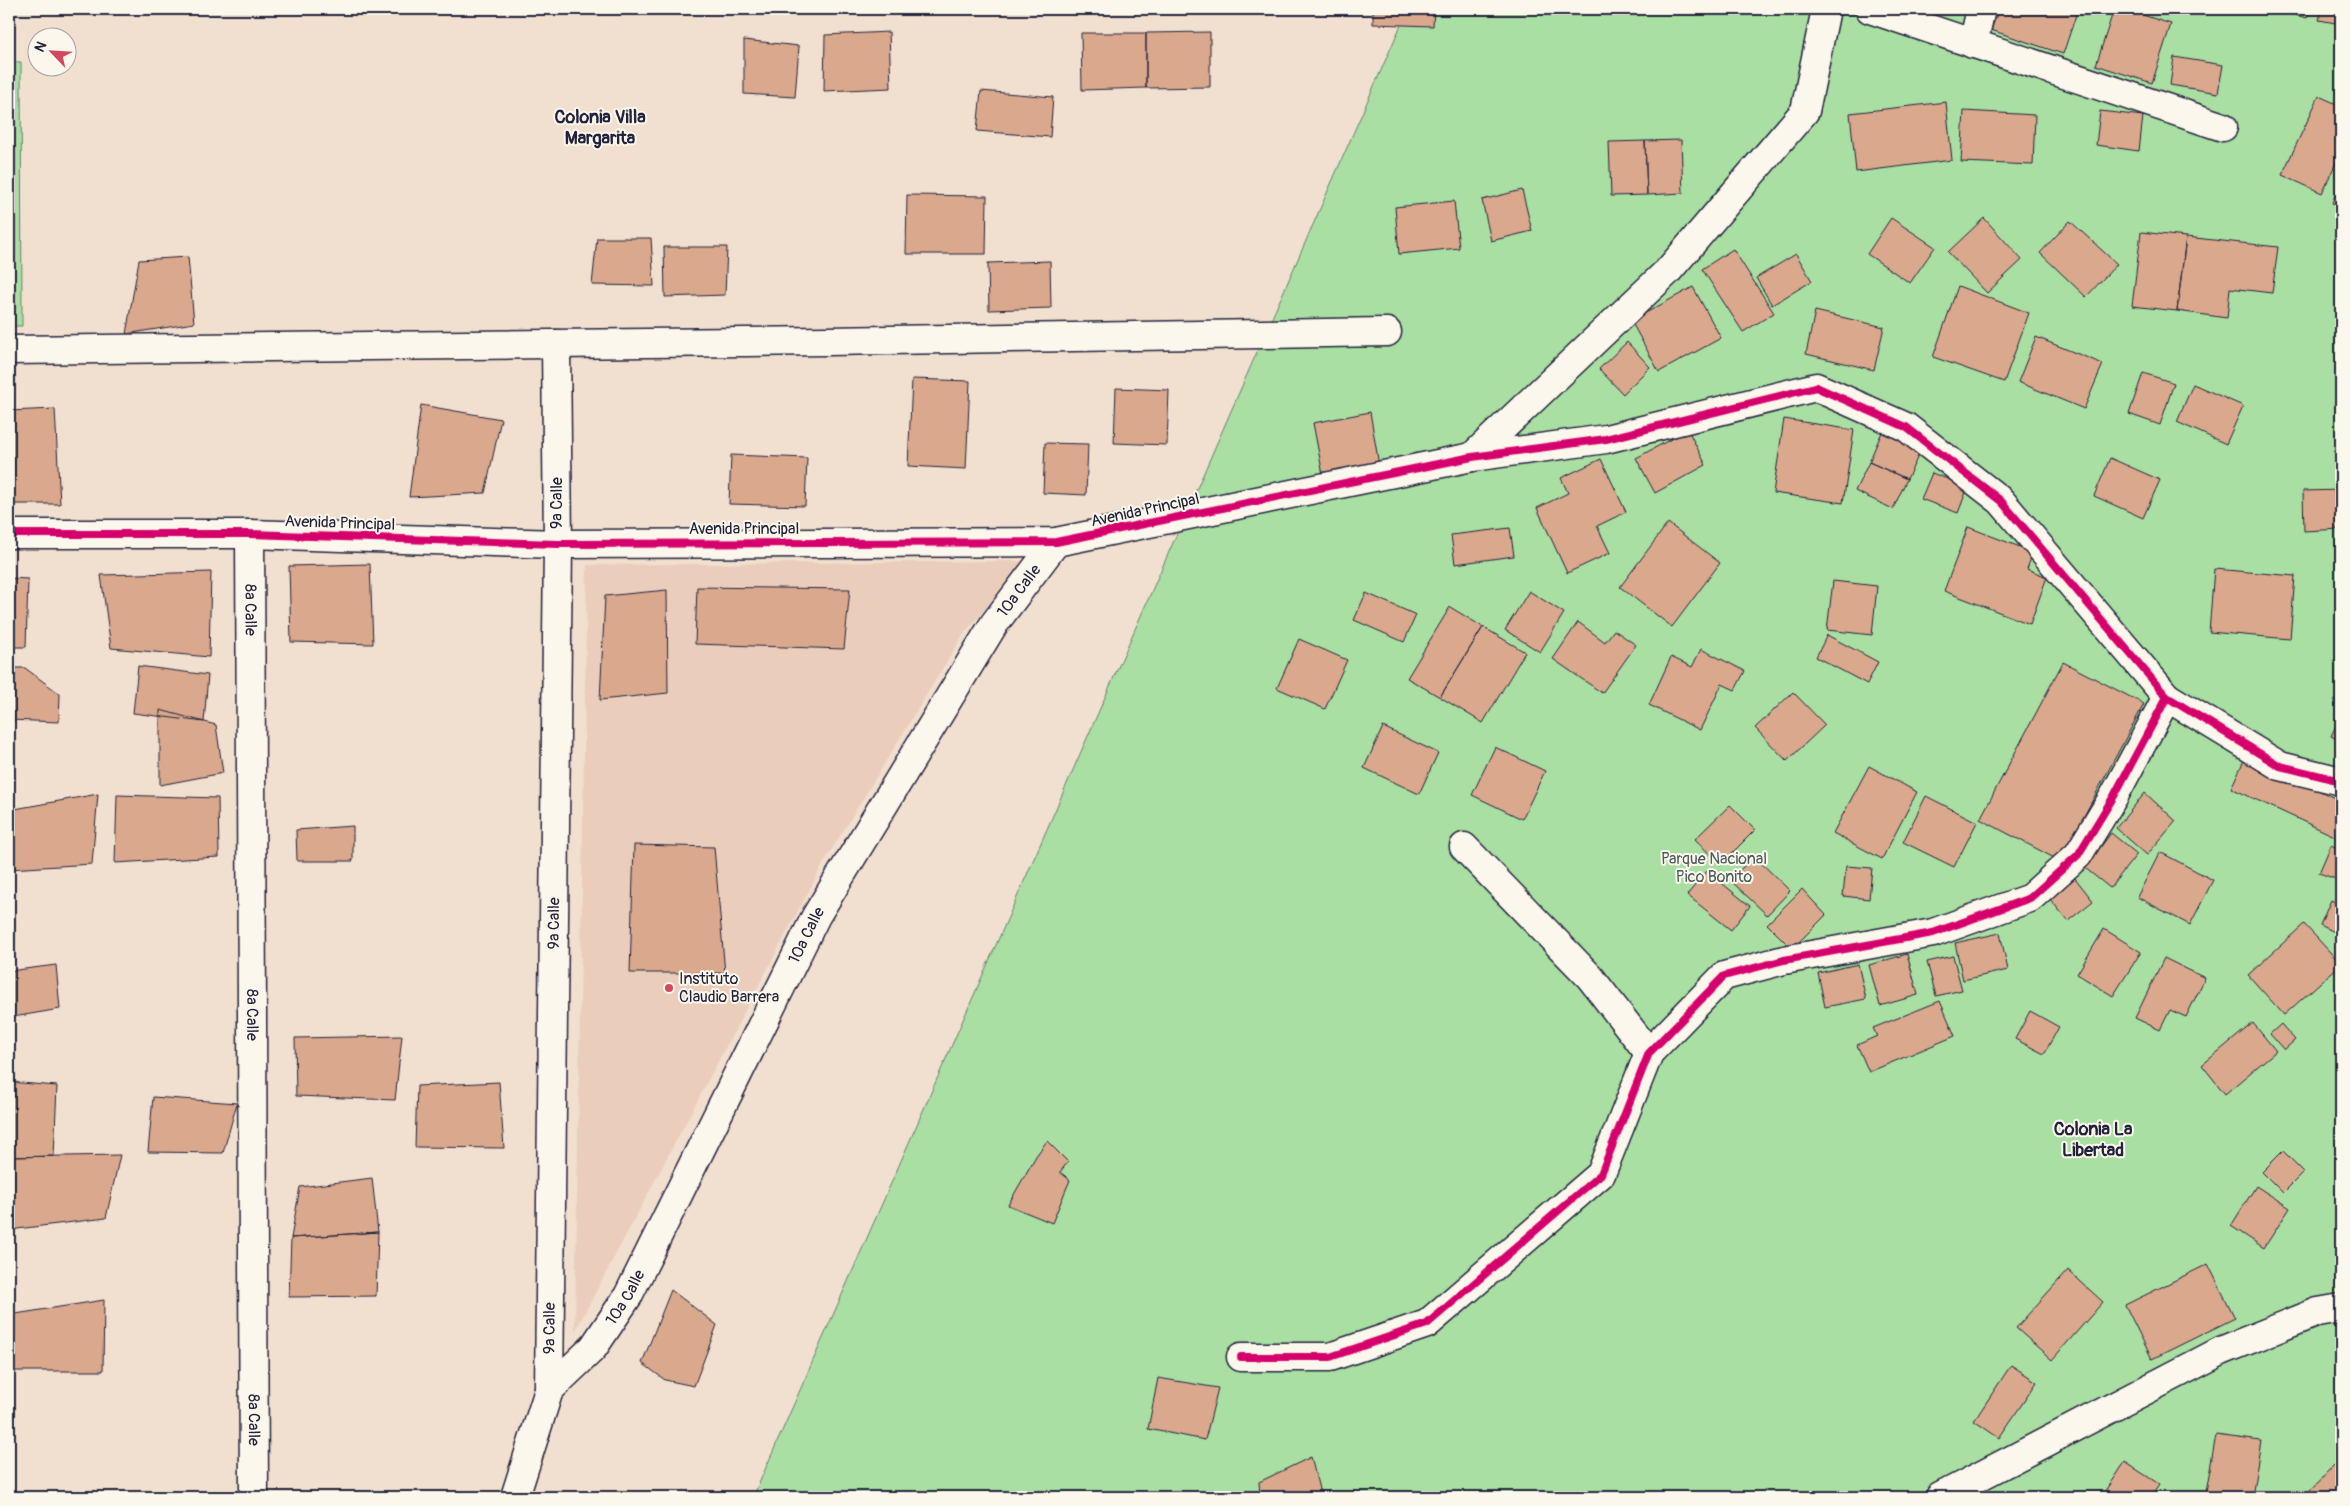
<svg xmlns="http://www.w3.org/2000/svg" width="2350" height="1506" viewBox="0 0 2350 1506" font-family="Pangolin,sans-serif">
<style>
.built{fill:#eacebb}
.green{fill:#a9dfa2;stroke:#66806e}
.building{fill:#daa88c;stroke:#22223b}
.lines{fill:none;stroke-linecap:round;stroke-linejoin:round}
.street-casing{stroke:#22223b;stroke-width:31}
.street{stroke:#fbf7ec;stroke-width:28}
.cycleway-casing{stroke:#fbf7ec;stroke-width:11}
.cycleway{stroke:#d6006c;stroke-width:8}
.poi-dot{fill:#d1495b;stroke:#fbf7ec;stroke-width:2}
.labels{text-anchor:middle;dominant-baseline:central;stroke-width:4;stroke-linejoin:round;paint-order:stroke}
.street-label{font-size:16px;fill:#22223b;stroke:#fbf7ec}
.park-label{font-size:16px;fill:#4a5b5a;stroke:#fbf7ec}
.poi-label{font-size:16px;fill:#22223b;stroke:#fbf7ec;text-anchor:start}
.neighbourhood-label{font-size:18px;font-weight:bold;fill:#22223b;stroke:#fbf7ec}
</style>
<rect width="100%" height="100%" fill="#f1dfcf"/>
<filter id="ink" filterUnits="userSpaceOnUse"><feTurbulence type="fractalNoise" baseFrequency=".02" numOctaves="2"/><feDisplacementMap in="SourceGraphic" scale="10" xChannelSelector="R" yChannelSelector="G"/><feConvolveMatrix kernelMatrix="1 2 1 2 8 2 1 2 1" color-interpolation-filters="sRGB"/></filter>
<g filter="url(#ink)">
<path class="built" d="M1025,561L963,635L823,864L575,1331L587,565Z"/>
<path class="green" d="M1408,9H2341V1497H753Z
M9,62H21L22,326H9Z"/>
<path class="building" d="M1373,9H1434L1433,26L1373,24Z
M1999,9H2078L2063,54L1991,30Z
M2114,9H2124L2171,24L2152,83L2096,65Z
M2271,9H2310L2307,18Z
M2322,9H2341V24L2319,20Z
M889,32L891,88L824,91L825,35Z
M1210,32V87L1146,88V33Z
M1081,33H1146V88L1082,90Z
M744,40L799,46L795,97L744,94Z
M2174,57L2223,65L2218,93L2170,85Z
M981,91L1053,97L1050,137L977,131Z
M2319,96L2341,106V152L2322,193L2282,175Z
M1946,102L1952,160L1856,172L1850,113Z
M1964,111L2035,115L2033,165L1961,162Z
M2100,111L2143,116L2139,151L2096,145Z
M1681,140L1683,193L1647,195L1645,141Z
M1645,141L1647,195L1611,196L1609,142Z
M2341,181V207L2332,203Z
M1522,190L1532,231L1491,241L1482,200Z
M907,195L987,196L986,254H906Z
M1454,201L1459,248L1399,254L1395,207Z
M1891,218L1935,247L1910,283L1867,254Z
M1984,218L2022,260L1987,293L1948,252Z
M2070,221L2117,264L2086,297L2040,253Z
M2141,232L2186,237L2177,311L2132,306Z
M2186,237L2278,247L2272,293L2230,288L2227,318L2177,311Z
M597,238H651L654,286L592,285Z
M664,247H727L725,295L665,297Z
M1733,249L1774,313L1743,332L1702,269Z
M1796,254L1812,281L1772,305L1756,278Z
M188,257L194,323L126,334L139,260Z
M1050,261L1051,308L989,310L988,263Z
M1958,286L2029,313L2004,382L1933,357Z
M1693,287L1721,338L1659,372L1631,321Z
M1815,311L1884,327L1874,370L1806,354Z
M2036,337L2103,364L2084,409L2018,382Z
M1627,342L1650,367L1623,394L1599,369Z
M2143,373L2174,383L2160,425L2129,414Z
M912,379L970,381L966,469L908,466Z
M2193,384L2243,406L2226,444L2177,422Z
M1116,388L1169,390L1167,445L1114,443Z
M421,405L501,419L485,493L409,497Z
M55,409L60,504H9V411Z
M1370,412L1379,465L1323,475L1313,423Z
M1784,419L1854,430L1843,503L1773,493Z
M1688,430L1706,465L1655,493L1636,458Z
M1882,432L1921,450L1907,479L1869,462Z
M1045,443L1088,444L1086,495L1043,493Z
M731,455L807,458L805,506L729,504Z
M2110,458L2160,480L2143,518L2094,496Z
M1601,459L1626,512L1597,526L1610,553L1567,573L1537,508L1568,493L1561,478Z
M1869,462L1907,479L1893,509L1855,491Z
M1932,473L1968,487L1958,513L1921,499Z
M2341,490V529L2304,531L2303,491Z
M1668,523L1720,563L1672,627L1620,587Z
M1968,527L2033,552L2027,569L2047,577L2030,624L1944,591Z
M1510,528L1514,556L1455,564L1451,535Z
M370,564L373,644L291,642L289,566Z
M2214,569L2295,576L2290,639L2209,632Z
M211,572L209,657L111,648L101,575Z
M9,578L28,579L26,647H9Z
M1833,581L1877,586L1872,635L1827,630Z
M697,587L850,589L844,649L695,644Z
M667,590L668,693L600,700L605,596Z
M1529,591L1564,613L1540,652L1505,630Z
M1366,593L1416,615L1404,642L1354,620Z
M1450,607L1483,627L1440,697L1407,678Z
M1578,622L1605,642L1614,630L1636,645L1602,693L1553,659Z
M1483,627L1525,652L1483,723L1440,697Z
M1827,635L1878,662L1867,684L1816,657Z
M1299,639L1347,660L1325,709L1277,688Z
M1701,649L1745,671L1735,690L1722,684L1700,730L1649,705L1671,657L1692,667Z
M2063,662L2144,704L2060,861L1980,819Z
M138,666L208,675L204,722L133,713Z
M9,668H25L60,694L59,722L9,720Z
M1793,692L1825,725L1787,761L1755,728Z
M160,710L216,725L223,773L160,785Z
M2341,715V741L2331,736Z
M1383,727L1438,753L1419,794L1364,768Z
M1495,747L1545,771L1522,819L1472,795Z
M2246,756L2341,801V839L2231,788Z
M1869,766L1917,792L1882,859L1833,833Z
M2145,793L2176,821L2147,855L2116,828Z
M98,794L92,864L9,869V810Z
M117,795L218,798L219,857L115,863Z
M1926,796L1977,822L1954,867L1903,842Z
M1730,805L1755,830L1720,865L1695,839Z
M353,826V861H297L296,830Z
M2111,833L2137,854L2110,888L2085,868Z
M634,845L714,847L725,973H630Z
M2331,845L2341,850V881L2319,873Z
M2160,852L2213,880L2190,925L2137,897Z
M1754,856L1790,891L1767,915L1730,880Z
M1846,866L1872,868L1869,899L1843,896Z
M1707,871L1750,906L1731,930L1687,895Z
M2075,878L2093,901L2068,921L2050,899Z
M1802,889L1826,915L1792,949L1767,924Z
M2331,900L2341,905V935L2320,925Z
M2304,924L2341,964L2284,1015L2248,975Z
M2104,929L2141,952L2113,996L2077,974Z
M2000,933L2008,970L1963,980L1955,943Z
M1907,954L1918,995L1880,1006L1869,965Z
M1953,956L1962,990L1936,996L1927,962Z
M2164,958L2205,978L2186,1017L2170,1010L2160,1030L2135,1018Z
M1858,964L1866,999L1825,1007L1818,973Z
M56,965L60,1009L13,1017L9,971Z
M1940,1001L1955,1036L1869,1072L1857,1045L1877,1036L1873,1028Z
M2030,1011L2059,1027L2044,1054L2015,1039Z
M2253,1023L2276,1051L2225,1094L2202,1065Z
M2281,1024L2295,1040L2284,1050L2270,1034Z
M402,1036L395,1100L296,1096L295,1038Z
M9,1082L57,1086L54,1156L9,1157Z
M499,1082L504,1148L415,1147L417,1086Z
M153,1097L237,1103L223,1153L148,1152Z
M1047,1141L1068,1162L1060,1172L1070,1180L1052,1223L1008,1205L1036,1156Z
M2283,1151L2304,1172L2283,1193L2262,1172Z
M120,1155L106,1218L9,1230V1157Z
M372,1178L378,1232L291,1238L300,1187Z
M2256,1186L2290,1208L2264,1248L2231,1226Z
M378,1232L376,1296L289,1297L291,1238Z
M2208,1264L2235,1318L2152,1359L2125,1305Z
M2068,1270L2103,1302L2052,1360L2016,1328Z
M671,1290L717,1325L694,1386L665,1380L642,1363Z
M104,1300L103,1371H9V1315Z
M2011,1365L2037,1382L1999,1438L1974,1421Z
M1158,1378L1218,1388L1205,1440L1148,1429Z
M2216,1435L2261,1441L2252,1497H2205Z
M1311,1457L1321,1497H1260L1259,1482Z
M2125,1462L2159,1484L2150,1497H2102Z
M2333,1466L2341,1473V1497H2312L2307,1493Z
M2037,1491L2040,1497H2025Z"/>
<g class="lines">
<defs>
<g id="street">
<path d="M1870,9L2223,127"/>
<path d="M1973,44L1981,9"/>
<path d="M9,350L828,341L1387,332"/>
<path d="M1472,457L1668,271L1805,111L1826,9"/>
<path d="M9,534H250L558,544L1056,542L1472,457L1606,439L1816,387L1906,427L2001,501L2167,697L2280,766L2341,781"/>
<path id="s1" d="M250,534L254,1497"/>
<path d="M1464,847L1590,977L1649,1053"/>
<path d="M1241,1357H1330L1427,1324L1601,1174L1649,1053L1724,976L1784,960L1933,933L2030,898L2078,855L2114,796L2167,697"/>
<path id="s2" d="M549,1390L593,1348L628,1296L816,916L994,624L1056,542"/>
<path id="s3" d="M515,1497L549,1390L558,544L556,344"/>
<path d="M1940,1497L2221,1351L2318,1312L2341,1308"/>
</g>
</defs>
<use href="#street" class="street-casing"/>
<use href="#street" class="street"/>
<defs>
<path id="cycleway" d="M9,534H250L558,544L1056,542L1472,457L1606,439L1816,387L1906,427L2001,501L2167,697L2280,766L2341,781
M1241,1357H1330L1427,1324L1601,1174L1649,1053L1724,976L1784,960L1933,933L2030,898L2078,855L2114,796L2167,697"/>
</defs>
<use href="#cycleway" class="cycleway-casing"/>
<use href="#cycleway" class="cycleway"/>
</g>
</g>
<circle class="poi-dot" cx="669" cy="988" r="5"/>
<g class="labels">
<g class="street-label">
<text transform="translate(557 503) rotate(-90)">9a Calle</text>
<text transform="translate(1145 510) rotate(-12)">Avenida Principal</text>
<text transform="translate(340 523) rotate(2)">Avenida Principal</text>
<text x="744" y="529">Avenida Principal</text>
<text stroke="none"><textPath href="#s2" startOffset="931">10a Calle</textPath></text>
<text stroke="none"><textPath href="#s1" startOffset="76">8a Calle</textPath></text>
<text stroke="none"><textPath href="#s3" startOffset="579">9a Calle</textPath></text>
<text stroke="none"><textPath href="#s2" startOffset="526">10a Calle</textPath></text>
<text stroke="none"><textPath href="#s1" startOffset="481">8a Calle</textPath></text>
<text stroke="none"><textPath href="#s2" startOffset="121">10a Calle</textPath></text>
<text stroke="none"><textPath href="#s3" startOffset="174">9a Calle</textPath></text>
<text stroke="none"><textPath href="#s1" startOffset="886">8a Calle</textPath></text>
</g>
<g class="park-label">
<text x="1714" y="859">Parque Nacional<tspan x="1714" dy="18">Pico Bonito</tspan></text>
</g>
<g class="poi-label">
<text x="679" y="979">Instituto<tspan x="679" dy="18">Claudio Barrera</tspan></text>
</g>
<g class="neighbourhood-label">
<text x="600" y="117">Colonia Villa<tspan x="600" dy="21">Margarita</tspan></text>
<text x="2093" y="1129">Colonia La<tspan x="2093" dy="21">Libertad</tspan></text>
</g>
</g>
<rect width="2350" height="1506" fill="none" stroke="#fbf7ec" stroke-width="30"/>
<rect x="15" y="15" width="2320" height="1476" fill="none" stroke="#22223b" stroke-width="2" filter="url(#ink)"/>
<g transform="translate(52 52) rotate(295)"><circle r="24" fill="#fbf7ec" stroke="#a4a2a5"/>
<path d="M0-4L9 19L0 12L-9 19Z" fill="#d1495b"/>
<text y="-8" font-size="14" font-weight="bold" text-anchor="middle" fill="#22223b">N</text>
</g>
</svg>
